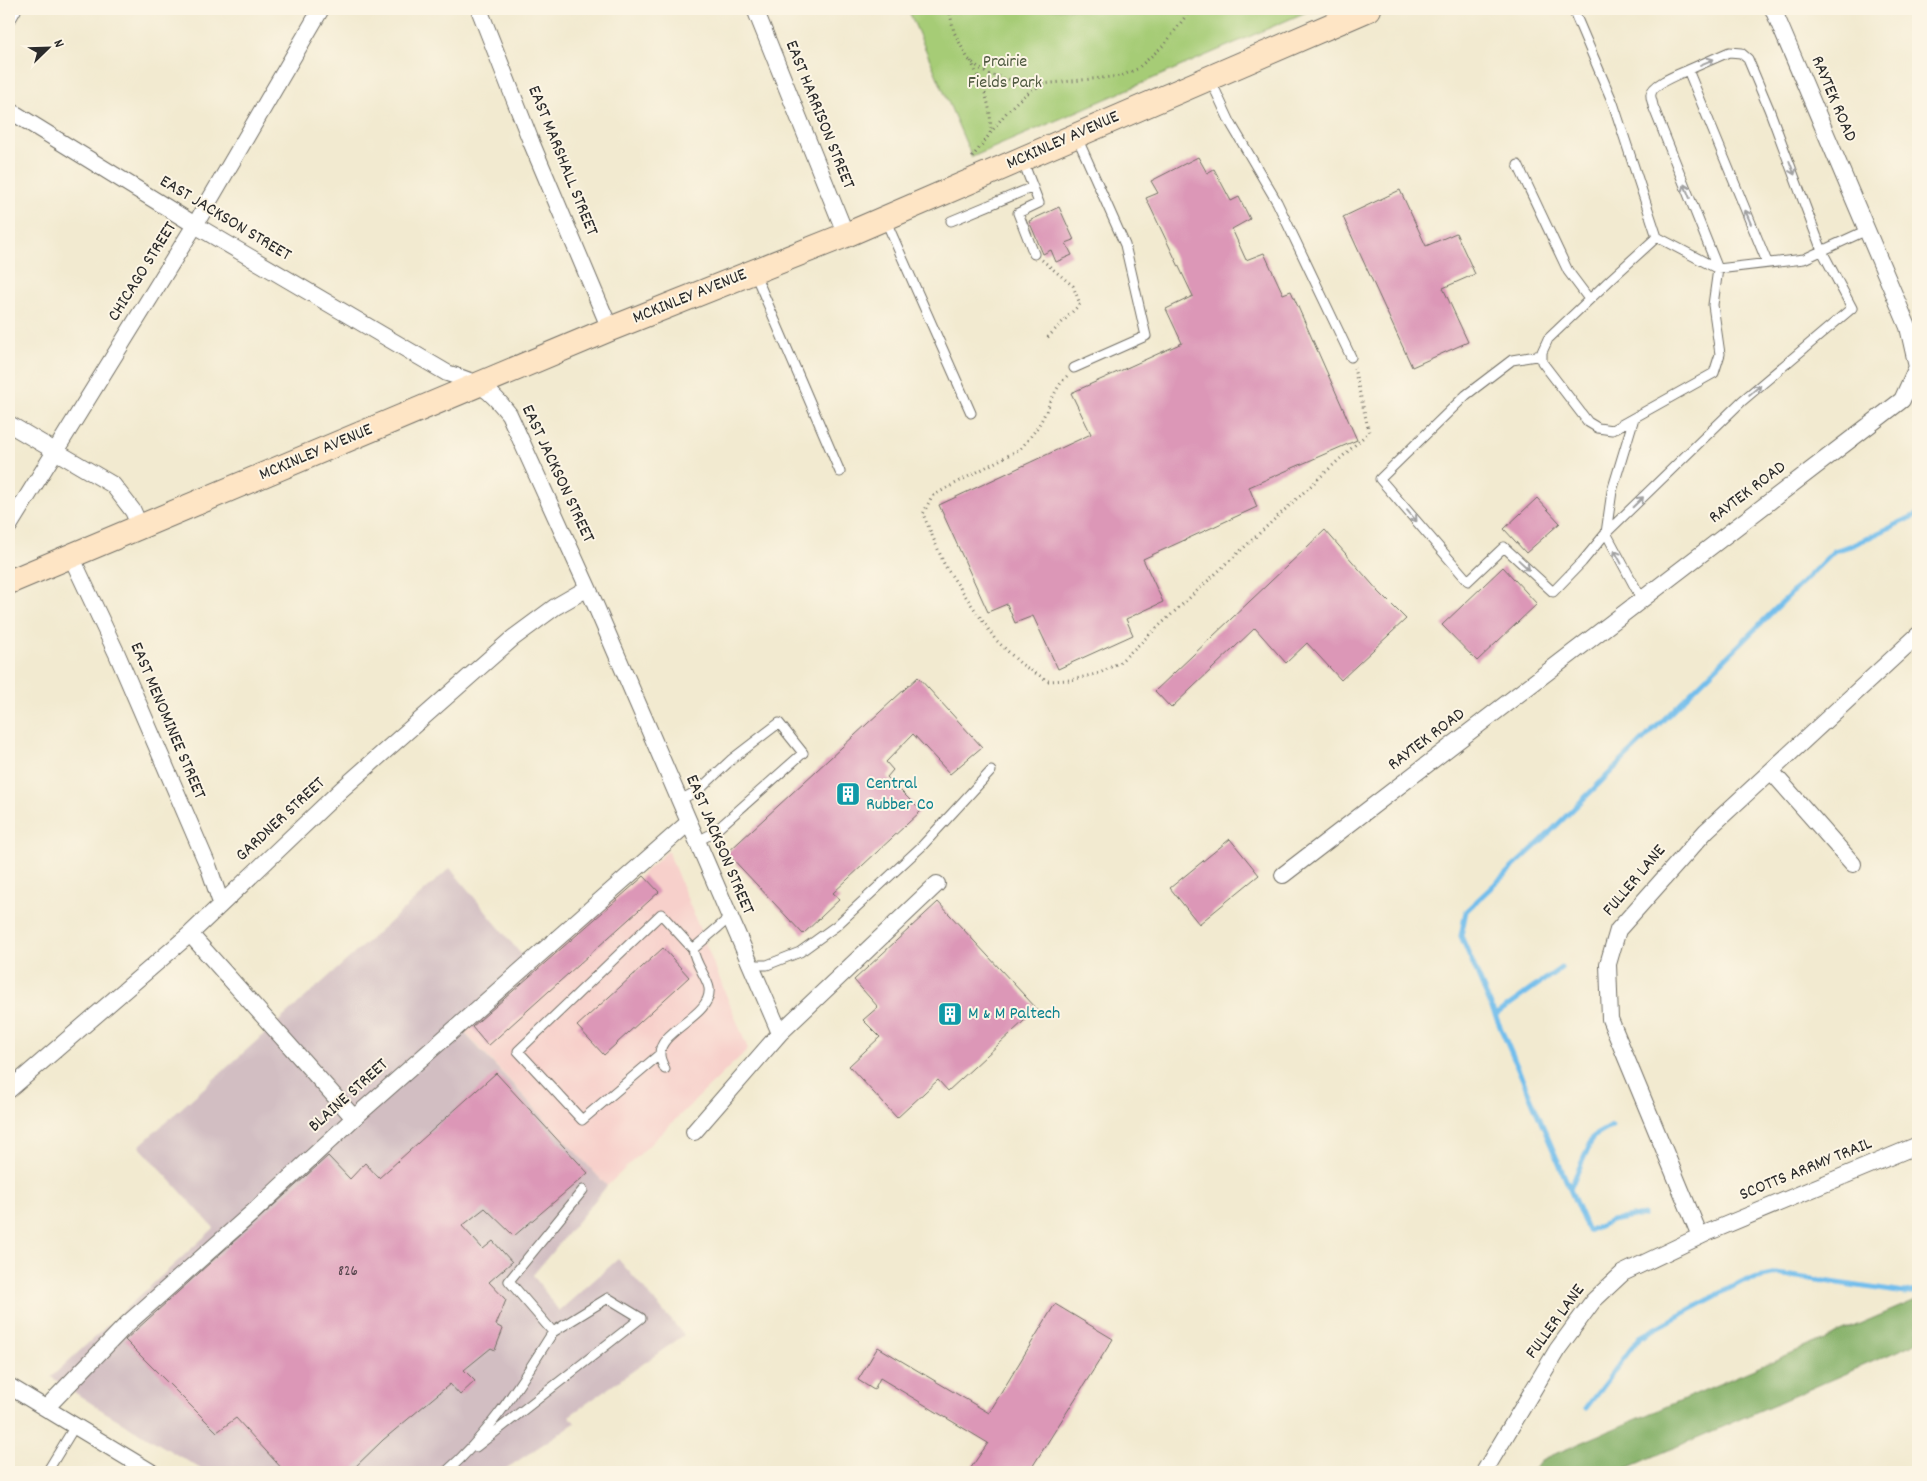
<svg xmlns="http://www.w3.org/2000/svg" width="1927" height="1481" viewBox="0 0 1927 1481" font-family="Dekko,sans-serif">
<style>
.built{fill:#f7d0cb}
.industrial{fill:#d2bec2}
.green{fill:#a6cc76;stroke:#687c50}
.forest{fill:#84b067;stroke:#586e49}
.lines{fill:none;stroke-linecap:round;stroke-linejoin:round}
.stream{stroke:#72beec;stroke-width:5}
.building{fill:#dc97b7}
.lane-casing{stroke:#716e65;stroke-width:11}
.street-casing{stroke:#716e65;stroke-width:18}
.secondary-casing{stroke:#716e65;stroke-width:26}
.path{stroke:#716e65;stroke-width:3;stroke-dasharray:1 4;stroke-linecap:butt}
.lane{stroke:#fff;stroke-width:9}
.street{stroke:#fff;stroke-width:16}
.secondary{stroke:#fee5c5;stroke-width:24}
.oneway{stroke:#a0a0a0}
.labels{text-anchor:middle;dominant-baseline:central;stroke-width:4;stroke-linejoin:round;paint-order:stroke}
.number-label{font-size:15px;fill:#57464e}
.park-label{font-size:18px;fill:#505b42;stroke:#fcf5e5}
.street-label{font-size:18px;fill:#2b2b2b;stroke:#fcf5e5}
.culture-label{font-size:18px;fill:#0d838f;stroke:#fcf5e5;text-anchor:start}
</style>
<rect width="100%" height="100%" fill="#fcf5e5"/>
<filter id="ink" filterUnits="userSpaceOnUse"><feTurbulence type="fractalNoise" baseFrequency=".02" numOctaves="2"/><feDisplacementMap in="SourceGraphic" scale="10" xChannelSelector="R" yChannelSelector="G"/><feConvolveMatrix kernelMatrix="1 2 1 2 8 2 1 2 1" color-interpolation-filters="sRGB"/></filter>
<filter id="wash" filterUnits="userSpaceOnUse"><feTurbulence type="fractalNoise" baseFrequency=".0096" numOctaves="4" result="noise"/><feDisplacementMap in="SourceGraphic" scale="20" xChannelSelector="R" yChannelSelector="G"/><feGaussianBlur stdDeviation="1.12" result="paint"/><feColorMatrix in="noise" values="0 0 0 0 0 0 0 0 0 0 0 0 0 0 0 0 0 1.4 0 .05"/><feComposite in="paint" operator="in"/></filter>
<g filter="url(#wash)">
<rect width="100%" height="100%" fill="#f2ead0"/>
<path class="built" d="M668,851L748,1049L607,1186L463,1030L534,970Z"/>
<path class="industrial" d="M450,868L534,970L463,1031L607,1186L533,1275L559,1311L618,1259L684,1335L569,1416L575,1423L501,1472H206L103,1411L51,1377L214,1228L139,1146Z"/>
<path class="green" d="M908,9H1313L972,157Z"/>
<path class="forest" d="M1918,1299V1342L1618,1472H1531L1541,1460Z"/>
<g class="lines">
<path class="stream" d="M1495,1015L1561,968
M1570,1189L1593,1137L1612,1126
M1643,1215L1611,1221L1588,1231L1461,936L1466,911L1542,840L1834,551L1853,545L1918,514
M1586,1408L1640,1337L1743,1281L1777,1274L1905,1293L1918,1291"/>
</g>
<g id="blocks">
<path class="building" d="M1198,157L1207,173L1214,169L1231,201L1239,197L1250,219L1232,229L1246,260L1264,253L1283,294L1291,291L1357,440L1249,487L1257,507L1143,559L1163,602L1126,619L1133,635L1058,669L1033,616L1015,623L1007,604L988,612L939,505L1091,434L1071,393L1182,343L1166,309L1193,296L1146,198L1158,193L1151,181Z
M1400,190L1426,246L1456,233L1475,274L1443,288L1468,342L1412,367L1343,217Z
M1059,207L1074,240L1066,243L1072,255L1056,262L1051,250L1043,254L1029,221Z
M1537,498L1560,523L1526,553L1504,529Z
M1325,530L1379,592L1406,619L1341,680L1307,643L1286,663L1255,628L1171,708L1155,691Z
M1503,567L1537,604L1477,661L1442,625Z
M918,677L982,747L950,774L913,734L886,762L893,770L887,777L921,811L833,893L840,899L803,934L727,853Z
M1230,839L1259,875L1199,924L1170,888Z
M644,876L659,892L488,1046L472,1027Z
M938,902L1037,1009L948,1091L938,1080L897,1118L849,1066L880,1037L863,1020L878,1007L854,980Z
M663,948L689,977L604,1055L577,1026Z
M496,1073L588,1173L514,1236L485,1208L462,1226L483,1249L493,1241L512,1262L489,1282L506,1300L496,1325L503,1329L495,1350L491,1348L464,1370L475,1381L460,1395L450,1384L383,1440L350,1472H285L236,1418L217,1432L125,1340L328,1156L350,1179L365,1163L379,1178Z
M1055,1304L1113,1339L1029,1472H968L988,1443L880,1378L874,1390L858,1380L878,1347L989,1413Z"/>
</g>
</g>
<g filter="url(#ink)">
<use href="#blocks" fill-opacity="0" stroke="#716e65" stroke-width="1"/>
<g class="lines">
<defs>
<path id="lane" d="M1573,9L1613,103L1657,237L1718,269L1804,259L1867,230
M1210,79L1230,122L1277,202L1351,357
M1022,159L1039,203L1018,213L1034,254
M1518,165L1568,271L1589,299
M885,219L971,413
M951,221L1033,187
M1657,237L1612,278L1548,339L1542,352V362L1588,422L1598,428L1612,430L1714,373L1720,354L1713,305L1718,269L1653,106C1653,103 1650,97 1651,94C1652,84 1679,74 1688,70
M755,274L840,472
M1542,355L1512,360L1466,395L1380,479L1468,581L1504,547L1553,592L1582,562L1606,533L1742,401L1852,308L1822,251L1769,109L1748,59L1741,53L1729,52L1688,70L1767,262
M1074,368L1146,336L1125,245L1076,135
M1634,418L1612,491L1606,533L1642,600
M678,801L699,790L732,759L779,723L803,753L713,833L696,842
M750,965H767L800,952L836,926L922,846L991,771
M660,1054L582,1120L518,1051L661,914L693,949
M665,1069C663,1065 660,1059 660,1055C658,1030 713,1016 709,988C707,977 695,964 693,949L729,918
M476,1447L641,1318L608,1298L553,1332
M47,1472L75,1426
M446,1472C491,1433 521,1382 553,1332L509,1281L583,1190"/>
<path id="street" d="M479,9L532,144L610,329
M755,9L846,235
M9,16L13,9
M9,110L195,225L447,373C481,384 487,386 509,414L588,588L780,1033
M9,424L113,485L133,511L140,527
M9,526L195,225L321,9
M71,556L117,654L209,868L221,903
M1771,771L1853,864
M1283,875L1902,400L1917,367L1908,327L1773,9
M190,934L354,1118
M9,1090L190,934L342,789L513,638L555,607L588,588
M694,1132L780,1033L937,884
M1700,1236L1610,1019L1608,964L1618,930L1706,831L1918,635
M9,1386L151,1472
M46,1408L127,1324L252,1213L354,1118L688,823
M1484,1472L1557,1350L1593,1301L1623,1273L1709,1232L1918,1145"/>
<path id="secondary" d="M9,582L610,329L846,235L1369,9"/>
</defs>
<use href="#lane" class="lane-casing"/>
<use href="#street" class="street-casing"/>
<use href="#secondary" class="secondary-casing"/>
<path class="path" d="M949,9L954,32L968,59L987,74L1023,83L1042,84L1121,76L1137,69L1165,44L1191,9
M971,61C982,86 993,105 990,133
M972,157C995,130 1009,100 1042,85
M1042,260L1073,286L1080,304L1047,338
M1067,376C1056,387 1052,400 1045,413C1039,427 1030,438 1020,449L932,496L923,514L945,566L995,639L1021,664L1048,681L1071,680L1100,673L1120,662L1369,432L1354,368"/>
<use href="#lane" class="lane"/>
<use href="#street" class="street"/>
<use href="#secondary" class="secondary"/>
</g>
<defs><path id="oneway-shaft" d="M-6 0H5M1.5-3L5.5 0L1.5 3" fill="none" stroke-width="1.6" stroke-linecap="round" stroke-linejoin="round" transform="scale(1.25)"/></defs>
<g class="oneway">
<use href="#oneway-shaft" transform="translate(1707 62) rotate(-23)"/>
<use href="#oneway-shaft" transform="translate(1792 168) rotate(69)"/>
<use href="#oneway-shaft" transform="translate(1687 191) rotate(-112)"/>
<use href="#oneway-shaft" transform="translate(1748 217) rotate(-113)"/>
<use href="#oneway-shaft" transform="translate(1755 390) rotate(-40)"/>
<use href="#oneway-shaft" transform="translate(1638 502) rotate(-44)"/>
<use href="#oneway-shaft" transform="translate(1412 516) rotate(49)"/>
<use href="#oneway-shaft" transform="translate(1618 557) rotate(-118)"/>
<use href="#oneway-shaft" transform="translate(1524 565) rotate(43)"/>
</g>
</g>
<defs>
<symbol id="building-square" viewBox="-11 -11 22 22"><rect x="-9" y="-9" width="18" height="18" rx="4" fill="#0f9aa8" stroke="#fcf5e5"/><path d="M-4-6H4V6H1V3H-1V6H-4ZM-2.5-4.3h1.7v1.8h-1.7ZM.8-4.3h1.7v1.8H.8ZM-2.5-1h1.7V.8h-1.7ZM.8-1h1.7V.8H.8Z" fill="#fff"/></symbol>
</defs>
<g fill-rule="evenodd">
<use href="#building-square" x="834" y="780" width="28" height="28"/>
<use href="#building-square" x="936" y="1000" width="28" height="28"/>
</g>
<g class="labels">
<g class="number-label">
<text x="348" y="1272">826</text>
</g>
<g class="park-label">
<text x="1005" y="62">Prairie<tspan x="1005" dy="21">Fields Park</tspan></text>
</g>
<g class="street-label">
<text transform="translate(1833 99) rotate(67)">RAYTEK ROAD</text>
<text transform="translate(819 115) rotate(68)">EAST HARRISON STREET</text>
<text transform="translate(1063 141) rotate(-24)">MCKINLEY AVENUE</text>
<text transform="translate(562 161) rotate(68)">EAST MARSHALL STREET</text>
<text transform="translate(225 219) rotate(31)">EAST JACKSON STREET</text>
<text transform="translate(143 272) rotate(-58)">CHICAGO STREET</text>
<text transform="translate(690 297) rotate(-22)">MCKINLEY AVENUE</text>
<text transform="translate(316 453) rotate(-23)">MCKINLEY AVENUE</text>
<text transform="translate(557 474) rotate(65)">EAST JACKSON STREET</text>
<text transform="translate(1748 493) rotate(-37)">RAYTEK ROAD</text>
<text transform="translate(167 721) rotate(67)">EAST MENOMINEE STREET</text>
<text transform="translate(1427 740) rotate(-37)">RAYTEK ROAD</text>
<text transform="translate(281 820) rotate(-43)">GARDNER STREET</text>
<text transform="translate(719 845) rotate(67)">EAST JACKSON STREET</text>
<text transform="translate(1635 881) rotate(-50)">FULLER LANE</text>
<text transform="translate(349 1096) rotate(-42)">BLAINE STREET</text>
<text transform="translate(1806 1170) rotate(-22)">SCOTTS ARRMY TRAIL</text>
<text transform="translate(1556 1322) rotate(-54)">FULLER LANE</text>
</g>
<g class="culture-label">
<text x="866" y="784">Central<tspan x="866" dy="21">Rubber Co</tspan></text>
<text x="968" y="1014">M &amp; M Paltech</text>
</g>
</g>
<rect width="1927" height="1481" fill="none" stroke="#fcf5e5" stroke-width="30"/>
<g transform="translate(48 48) rotate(67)" stroke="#fcf5e5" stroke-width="4" paint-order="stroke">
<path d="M0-4L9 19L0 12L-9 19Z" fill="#2b2b2b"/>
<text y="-8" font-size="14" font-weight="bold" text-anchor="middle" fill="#2b2b2b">N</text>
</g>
</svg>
